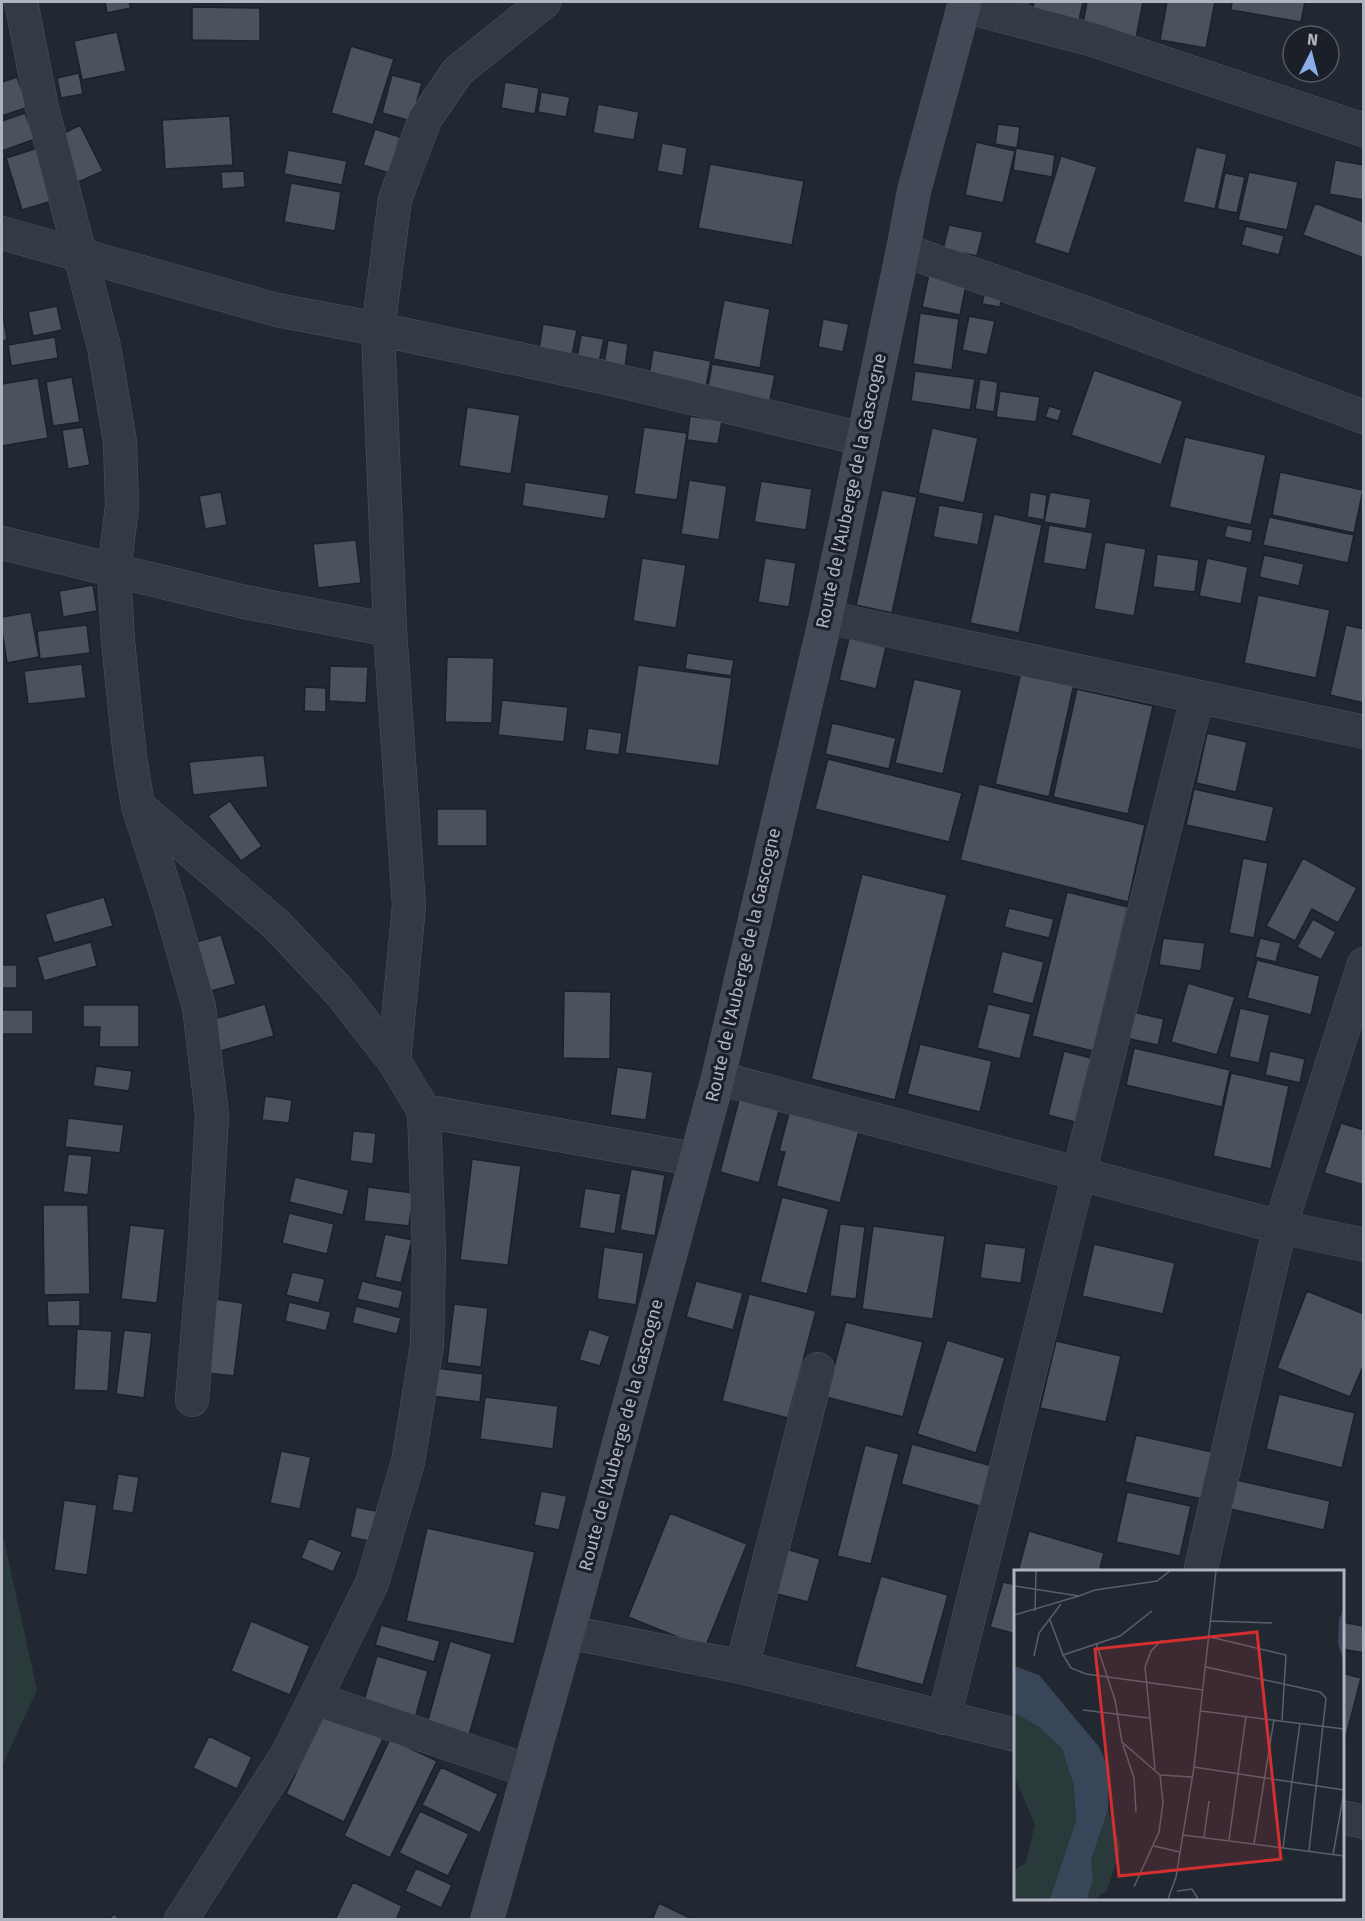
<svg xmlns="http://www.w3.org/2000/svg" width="1365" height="1921" viewBox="0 0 1365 1921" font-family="'Fira Sans',sans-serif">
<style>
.green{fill:#2a3a3a}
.building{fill:#4a525e;stroke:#1c212a;stroke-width:1.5}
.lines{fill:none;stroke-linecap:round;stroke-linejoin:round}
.street-casing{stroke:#4f555e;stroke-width:34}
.secondary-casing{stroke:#4f555e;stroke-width:34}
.street{stroke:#343a43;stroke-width:33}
.secondary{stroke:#434956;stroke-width:33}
.labels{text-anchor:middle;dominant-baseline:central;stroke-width:6;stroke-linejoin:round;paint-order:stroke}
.street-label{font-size:18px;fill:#aeb5c0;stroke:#1a1f28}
.inset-road{fill:none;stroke:#59606b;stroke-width:1.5}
.view{fill:#d42f30;fill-opacity:0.15;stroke:#d42f30;stroke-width:3}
.inset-edge{fill:none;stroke:#aeb5c0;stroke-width:3}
</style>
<rect width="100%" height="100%" fill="#212832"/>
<path class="green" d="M2,1531L37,1690L2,1766Z"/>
<path class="building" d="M105,2H129L131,8L107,13Z
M1010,2H1030V5Z
M1034,2H1083L1079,20L1032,11Z
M1087,2H1143L1136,38L1082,28Z
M1167,2H1215L1206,48L1160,40Z
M1232,2H1305L1301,22L1231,10Z
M192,7L260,8V41L192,40Z
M117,32L126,71L82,80L74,41Z
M351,46L394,59L373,125L331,113Z
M79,73L83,94L61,98L57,78Z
M392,75L422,83L411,121L382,113Z
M17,77L28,107L2,116V82Z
M505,82L539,88L535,114L501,108Z
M541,92L570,97L566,117L538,112Z
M598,104L639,112L634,140L593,133Z
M25,113L35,139L2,151V121Z
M230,116L233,165L165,169L162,120Z
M998,124L1020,127L1017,148L995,144Z
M80,125L103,171L74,184L52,139Z
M375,129L400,137L389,173L363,165Z
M976,142L1015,151L1003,203L965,195Z
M662,143L687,148L683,176L657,171Z
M44,146L52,201L22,210L6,158Z
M1196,147L1227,154L1215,209L1183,202Z
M1016,148L1055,155L1052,177L1013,170Z
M288,150L347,161L342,185L284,174Z
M1061,156L1097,167L1069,254L1034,243Z
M1335,160L1364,165V200L1329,194Z
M710,164L804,181L792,245L698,228Z
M244,171L245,187L222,189L221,172Z
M1249,172L1298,182L1287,230L1238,220Z
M1225,173L1245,177L1237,213L1217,209Z
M291,183L341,192L335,231L284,222Z
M1315,203L1364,222V258L1303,235Z
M949,225L983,232L977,256L943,249Z
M1246,226L1284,236L1279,255L1241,245Z
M930,269L968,276L960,315L922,307Z
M986,286L1003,290L1000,307L982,304Z
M724,300L770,309L760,368L713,359Z
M57,306L62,330L33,336L28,312Z
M2,309L7,340L2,341Z
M920,313L959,319L952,370L913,364Z
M969,316L995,321L987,355L962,350Z
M823,319L849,324L843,352L818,347Z
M543,324L577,330L572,356L539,350Z
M581,335L604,339L599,362L577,358Z
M55,337L58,358L11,366L8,345Z
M608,340L628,344L625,368L604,364Z
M653,350L711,361L706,386L649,376Z
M712,364L775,375L769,405L707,393Z
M1094,370L1183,401L1161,465L1071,435Z
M915,371L975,379L970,410L911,401Z
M72,377L80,422L53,426L46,382Z
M38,378L48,438L2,446V384Z
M980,379L998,382L994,412L975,409Z
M1000,391L1040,397L1036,422L996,417Z
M1049,406L1062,410L1058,421L1045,417Z
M467,407L520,415L511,474L459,466Z
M690,416L722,421L718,444L687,440Z
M83,427L90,465L68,469L62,430Z
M644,427L687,433L677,500L634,494Z
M932,428L978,438L964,503L918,493Z
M1185,437L1266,455L1251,525L1169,507Z
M1280,472L1363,490L1354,533L1272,515Z
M689,480L727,486L719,540L681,534Z
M761,481L812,489L806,530L754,522Z
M525,482L609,495L605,519L522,506Z
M882,490L917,497L892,613L856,605Z
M221,492L227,525L205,529L199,496Z
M1030,492L1047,495L1044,520L1027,517Z
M1050,492L1091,499L1086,529L1044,522Z
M939,505L984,513L978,545L933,537Z
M994,514L1042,525L1019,633L970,623Z
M1269,517L1354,535L1348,563L1263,545Z
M1049,525L1093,533L1086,570L1043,563Z
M1227,525L1253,530L1251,543L1224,537Z
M356,540L361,583L318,588L313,544Z
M1105,542L1146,549L1134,616L1094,609Z
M1157,554L1199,560L1195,592L1153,587Z
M1264,555L1304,564L1299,586L1259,577Z
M642,558L686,565L676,628L633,621Z
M765,558L796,563L789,607L758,602Z
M1207,558L1248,567L1241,604L1199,596Z
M93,585L97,611L63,617L59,591Z
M1258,595L1330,610L1316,678L1244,663Z
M31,612L39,657L7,663L2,631V617Z
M87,625L90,653L40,659L37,631Z
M1346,625L1364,629V703L1330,695Z
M849,638L886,647L876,689L839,680Z
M687,653L734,660L731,676L685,669Z
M447,657L494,658L492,723L445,722Z
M82,664L86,698L28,704L24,671Z
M638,665L732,678L719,766L625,753Z
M330,666L368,667L366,703L329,701Z
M1021,672L1074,684L1049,797L995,784Z
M914,679L962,690L943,774L895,763Z
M305,687L326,688V712L304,711Z
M1077,689L1153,706L1128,814L1053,797Z
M502,700L568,707L564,742L498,735Z
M832,723L896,738L889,769L825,754Z
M588,728L622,733L619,755L585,750Z
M1207,733L1247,742L1236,792L1196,783Z
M264,755L268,787L193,795L189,762Z
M828,759L962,793L949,842L815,809Z
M979,784L1145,825L1128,902L960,860Z
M1194,789L1274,807L1266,842L1186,825Z
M230,801L262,846L241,861L208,816Z
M437,809H487V846H437Z
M1243,858L1268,863L1254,938L1229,933Z
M1303,858L1357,888L1338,923L1312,909L1295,941L1266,926Z
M862,874L947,895L895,1100L811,1079Z
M1067,892L1128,907L1093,1051L1032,1036Z
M104,897L113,926L54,943L45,914Z
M1009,908L1054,919L1049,938L1004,927Z
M1313,919L1336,932L1321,960L1297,947Z
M221,935L236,984L204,993L189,944Z
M1163,938L1205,943L1201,971L1159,965Z
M1260,938L1281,943L1276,962L1255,957Z
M91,942L97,966L44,981L37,957Z
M1002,951L1044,962L1033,1004L992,993Z
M1257,960L1320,976L1311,1015L1247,998Z
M2,965H17V988H2Z
M1188,983L1235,997L1217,1055L1171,1042Z
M564,991L611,992L610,1059L563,1058Z
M265,1004L274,1036L213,1053L204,1022Z
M988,1004L1031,1014L1020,1059L977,1048Z
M83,1005H139V1047H99L100,1027H83Z
M1240,1008L1270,1015L1259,1063L1229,1057Z
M2,1010H33V1034H2Z
M1133,1012L1164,1019L1158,1045L1126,1038Z
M920,1044L992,1061L980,1112L907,1094Z
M1134,1048L1230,1070L1222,1107L1126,1085Z
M1064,1051L1091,1058L1075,1122L1048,1115Z
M1270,1051L1305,1059L1300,1083L1265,1075Z
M96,1066L132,1071L129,1091L93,1086Z
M617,1067L653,1072L646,1120L610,1115Z
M1231,1073L1289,1086L1271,1169L1213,1156Z
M265,1096L292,1100L289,1123L262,1120Z
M740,1096L780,1107L759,1183L720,1172Z
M789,1113L859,1131L840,1203L776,1186L785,1152L779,1151Z
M68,1118L124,1125L120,1153L65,1147Z
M1341,1123L1364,1130V1185L1324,1173Z
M353,1131L376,1133L373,1164L350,1161Z
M68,1154L92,1156L88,1195L63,1192Z
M472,1159L521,1166L508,1265L460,1260Z
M631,1169L665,1175L655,1236L620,1230Z
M295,1177L349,1190L343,1215L289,1202Z
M368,1187L413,1193L409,1226L364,1221Z
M585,1188L621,1194L615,1234L579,1228Z
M782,1197L829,1209L807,1294L760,1282Z
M43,1205H88L90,1294L44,1295Z
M289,1213L334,1224L327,1254L282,1243Z
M840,1224L865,1227L856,1299L830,1296Z
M130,1225L165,1229L157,1303L121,1299Z
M873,1226L945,1236L933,1319L862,1309Z
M385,1234L412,1240L401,1283L375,1277Z
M985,1243L1026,1248L1021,1283L980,1278Z
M1094,1244L1175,1263L1163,1314L1082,1296Z
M604,1247L644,1253L636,1305L597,1299Z
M292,1272L325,1279L319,1303L286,1295Z
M362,1281L403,1291L399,1309L357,1299Z
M696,1281L743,1293L733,1330L686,1317Z
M1307,1291L1364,1314V1364L1350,1397L1277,1368Z
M749,1294L816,1311L788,1418L722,1401Z
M215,1299L243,1303L234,1376L206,1373Z
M80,1300V1326H48L47,1301Z
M289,1302L331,1312L326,1331L285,1321Z
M454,1304L488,1308L481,1367L447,1363Z
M356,1306L401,1318L397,1334L352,1323Z
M846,1322L923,1342L903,1417L826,1397Z
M77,1329L112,1331L108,1391L74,1390Z
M589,1329L610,1336L600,1366L579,1360Z
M124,1330L152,1333L144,1398L116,1394Z
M947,1340L1005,1358L976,1453L917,1434Z
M1056,1341L1121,1356L1106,1422L1040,1408Z
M436,1368L483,1374L480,1402L432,1396Z
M1279,1394L1355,1413L1342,1468L1266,1449Z
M485,1397L558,1406L553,1449L480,1439Z
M1136,1435L1221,1454L1211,1501L1125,1482Z
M912,1444L992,1466L980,1506L901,1484Z
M865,1445L899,1454L871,1564L837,1556Z
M281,1451L311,1457L300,1509L270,1503Z
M118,1474L139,1477L133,1513L112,1510Z
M1232,1479L1330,1501L1324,1530L1226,1508Z
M541,1491L567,1496L559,1530L534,1525Z
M1127,1492L1191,1506L1180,1556L1116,1542Z
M64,1500L97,1505L87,1575L54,1570Z
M356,1507L380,1512L373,1542L350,1537Z
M670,1513L747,1544L705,1648L628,1617Z
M427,1528L535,1552L514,1644L406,1621Z
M1029,1531L1104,1553L1099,1572L1018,1571Z
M309,1538L342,1552L333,1572L301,1558Z
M786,1549L820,1559L808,1602L774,1593Z
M881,1576L948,1595L923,1685L855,1667Z
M1003,1582L1016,1585V1634L990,1627Z
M251,1621L310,1646L290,1695L231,1671Z
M1342,1622L1364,1626V1653L1342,1649Z
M381,1625L440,1641L434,1662L375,1645Z
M450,1641L492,1654L468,1739L426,1727Z
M377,1656L428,1671L414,1722L362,1707Z
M1342,1673L1361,1678L1345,1740H1342Z
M325,1711L383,1739L344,1822L286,1794Z
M209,1736L252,1757L237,1789L193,1768Z
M390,1739L437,1761L390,1858L344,1836Z
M441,1767L498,1794L480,1833L422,1805Z
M420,1811L469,1834L448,1876L399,1853Z
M416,1868L452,1885L441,1908L405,1891Z
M353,1882L402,1906L396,1920H335Z
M659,1903L694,1920H652Z
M113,1914L122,1920H110Z"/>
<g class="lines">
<defs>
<path id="street" d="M21,2L42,108L104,347L120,442L122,507L114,571L118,642L130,757L138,806L277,925L339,991L394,1061L424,1111L429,1252L427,1345L408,1462L372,1583L288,1753L181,1920
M964,6L1094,40L1364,130
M2,233L277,310L378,329L603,377L863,439
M903,250L1080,311L1364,417
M2,543L245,602L390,630
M826,617L1364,732
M138,806L171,908L199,1007L212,1115L204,1257L192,1400
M394,1061L409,906L390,630L378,329L395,199L425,119L458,71L544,2
M718,1078L1280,1227L1364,1245
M424,1111L694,1159
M1200,1572L1280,1227L1364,964
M568,1632L742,1667L1016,1735
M742,1667L818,1369
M316,1699L529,1771
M944,1718L1197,698
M1342,1817L1364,1822"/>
<path id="secondary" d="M487,1920L568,1632L718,1078L826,617L903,250L914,191L965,2"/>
</defs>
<use href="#street" class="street-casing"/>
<use href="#secondary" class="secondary-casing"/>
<use href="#street" class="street"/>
<use href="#secondary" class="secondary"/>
</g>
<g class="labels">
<g class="street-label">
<text transform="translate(851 491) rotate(-78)">Route de l'Auberge de la Gascogne</text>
<text transform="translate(743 965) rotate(-77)">Route de l'Auberge de la Gascogne</text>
<text transform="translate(621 1435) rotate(-75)">Route de l'Auberge de la Gascogne</text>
</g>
</g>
<g transform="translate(1014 1570)">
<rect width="330" height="330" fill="#212832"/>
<path d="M0,143L25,157L48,179L60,216L62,251L36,329H0V300L12,293L21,254L0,206ZM94,240L107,278L93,320L81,329H73L79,309L77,290Z" fill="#2a3a3a"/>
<path d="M330,38V92L324,74L325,50ZM0,96L25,105L85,177L95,199L94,240L77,290L79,309L73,329H36L62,251L60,216L48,179L25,157L0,143Z" fill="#39465a"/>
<path class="inset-road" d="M0,16L65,26L81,20L143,11L156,1M21,41L22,1M0,45L65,26M36,50L49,85L106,66L138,41M197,51L258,53M196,67L272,85L268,150M82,73L101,130L108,172L146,205L149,233L145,262L120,317M49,85L57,98L72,104L189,120M20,86L25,63L47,34M192,97L306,122L312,128L295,281M69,140L135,148M187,141L330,159M109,175L120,208L122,242M180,197L330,220M141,199L131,97L137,81L148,70M146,205L178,207M169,265L330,286M190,267L195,231M215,270L232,146M240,274L260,149M140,276L166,282M269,278L286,153M319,285L330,222M163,321L178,319L184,329M154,329L162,307L180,197L202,1"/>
<path class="view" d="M243,62L267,289L105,306L81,79Z"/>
<rect width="330" height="330" class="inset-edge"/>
</g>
<rect width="1365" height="1921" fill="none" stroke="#aeb5c0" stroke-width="6"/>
<g transform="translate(1311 54) rotate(6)"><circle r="28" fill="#1a1f28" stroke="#555b65" stroke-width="1.5"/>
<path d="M0-4.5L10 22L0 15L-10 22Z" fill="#8bade9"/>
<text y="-9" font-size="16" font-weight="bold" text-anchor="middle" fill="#aeb5c0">N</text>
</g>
</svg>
